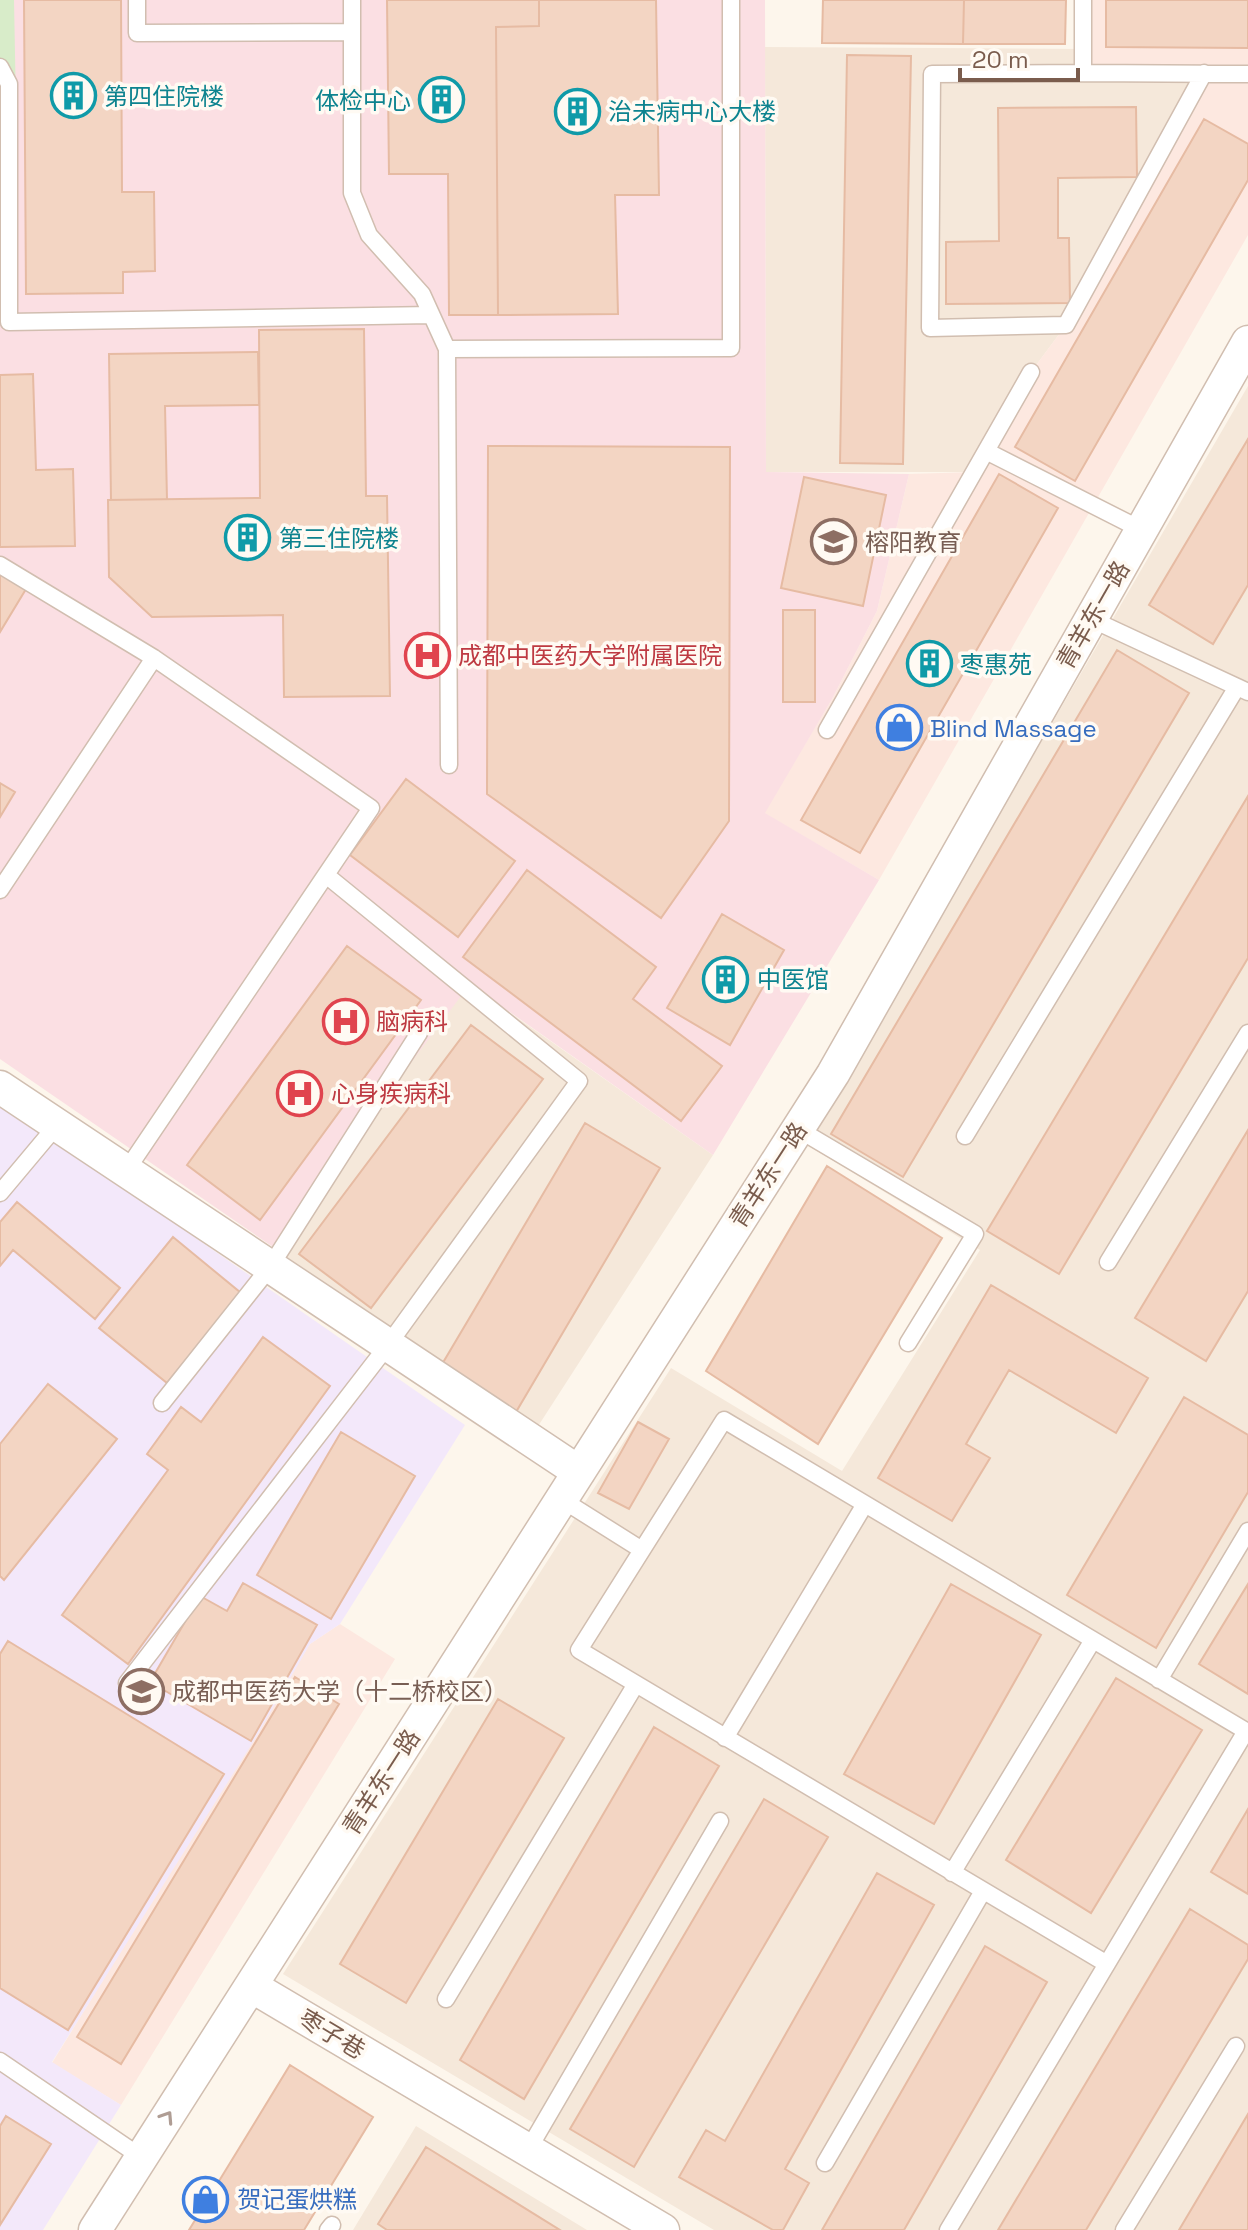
<svg xmlns="http://www.w3.org/2000/svg" width="1248" height="2230" viewBox="0 0 1248 2230" font-family="'Space Grotesk','Noto Sans SC',sans-serif">
<style>
.residential{fill:#f5e8da}
.commercial{fill:#fde8e0}
.education{fill:#f3e8fa}
.medical{fill:#fbdfe3}
.green{fill:#d8ecc9}
.building{fill:#f3d5c3;stroke:#e6bba3;stroke-width:2}
.lines{fill:none;stroke-linecap:round;stroke-linejoin:round}
.service-casing{stroke:#d1beb0;stroke-width:19}
.minor-casing{stroke:#d1beb0;stroke-width:35}
.service{stroke:#fff;stroke-width:16}
.minor{stroke:#fff;stroke-width:32}
.oneway{stroke:#af9d94}
.labels{text-anchor:middle;dominant-baseline:central;stroke-width:7;stroke-linejoin:round;paint-order:stroke}
.culture-label{font-size:24px;fill:#0d838f;stroke:#fffaf3;text-anchor:start}
.education-label{font-size:24px;fill:#785e54;stroke:#fffaf3;text-anchor:start}
.street-label{font-size:24px;fill:#7a5c4d;stroke:#fffaf3}
.health-label{font-size:24px;fill:#be3a42;stroke:#fffaf3;text-anchor:start}
.shop-label{font-size:24px;fill:#366cbe;stroke:#fffaf3;text-anchor:start}
</style>
<rect width="100%" height="100%" fill="#fdf6ec"/>
<path class="residential" d="M765,47L1083,49L1204,73L1066,325L1031,372L974,472H766Z
M1248,386V2230H714L283,1974L671,1368L842,1471L980,1250L807,1145Z
M469,984L713,1155L533,1434L428,1363L273,1247Z
M416,2126L587,2230H353Z"/>
<path class="commercial" d="M1083,0H1248V235L879,880L764,813L832,699L877,611L909,474L974,472L1031,372L1066,325L1203,74L1083,73Z
M340,1624L395,1659L121,2105L52,2063L310,1644Z"/>
<path class="education" d="M0,1102L465,1425L340,1624L310,1644L255,1739L52,2062L121,2105L43,2230H0Z"/>
<path class="medical" d="M0,0H765L766,472L909,474L877,611L832,699L765,813L879,880L713,1155L470,984L273,1247L0,1059Z"/>
<path class="green" d="M0,0H14L17,161L0,162Z"/>
<path class="building" d="M24,0H121L122,192H154L155,271L123,272V293L26,294Z
M387,0H539V26L496,27L498,315H449L448,174H389Z
M539,0H656L659,195H615L618,314L498,315L496,27L539,26Z
M823,0H964L963,44L822,43Z
M964,0H1066L1065,44H963Z
M1106,0H1248V48L1106,47Z
M847,55L911,56L903,464L840,463Z
M1136,107L1137,177L1058,178V238H1069L1070,303L946,304V242L999,241L998,108Z
M1204,119L1248,144V180L1075,481L1015,447Z
M364,329L366,496H387L390,696L284,697L283,615L152,617L109,577L108,500L260,498L259,330Z
M258,352L259,405L165,406L167,500H111L109,354Z
M33,374L36,470L73,469L75,546L0,547V375Z
M1248,439V585L1213,644L1149,605Z
M488,446L730,447L729,821L661,918L487,794Z
M999,474L1058,508L860,853L801,820Z
M804,477L886,495L863,606L781,588Z
M0,573L26,589L0,632Z
M783,610H815V702H783Z
M1117,650L1189,693L903,1177L831,1134Z
M406,779L515,861L458,937L350,855Z
M0,783L15,792L0,817Z
M1248,796V958L1059,1274L987,1231Z
M527,870L656,967L633,999L722,1066L681,1121L463,957Z
M722,914L784,950L730,1045L667,1008Z
M347,946L421,1000L260,1220L187,1165Z
M471,1025L543,1079L371,1308L299,1254Z
M585,1123L660,1168L516,1412L441,1366Z
M1248,1130V1291L1206,1361L1135,1318Z
M827,1166L942,1238L818,1444L706,1371Z
M17,1202L120,1288L95,1319L13,1250L0,1266V1222Z
M173,1237L241,1293L167,1383L99,1328Z
M991,1285L1148,1378L1116,1433L1009,1370L966,1444L990,1458L952,1521L878,1478Z
M263,1337L330,1386L128,1664L62,1615L168,1470L147,1454L181,1407L201,1422Z
M48,1384L117,1439L4,1580L0,1576V1444Z
M1184,1397L1248,1435V1492L1156,1648L1067,1595Z
M638,1422L669,1439L629,1509L598,1493Z
M341,1432L415,1476L331,1619L257,1575Z
M243,1583L317,1625L251,1741L150,1682L200,1596L227,1611Z
M951,1584L1041,1635L934,1824L844,1774Z
M1248,1584V1694L1199,1664Z
M8,1641L224,1774L68,2030L0,1988V1654Z
M295,1677L339,1704L121,2064L77,2037Z
M1116,1678L1202,1730L1091,1913L1006,1860Z
M498,1699L564,1738L406,2003L340,1964Z
M654,1727L719,1766L524,2099L460,2060Z
M764,1799L828,1837L634,2167L570,2129Z
M1248,1809V1894L1211,1872Z
M877,1873L934,1905L785,2169L809,2183L783,2230H773L679,2177L706,2130L725,2141Z
M1190,1909L1248,1945V1959L1086,2230H998Z
M985,1946L1047,1982L904,2230H822Z
M290,2065L373,2117L304,2230H189Z
M1248,2114V2230H1179Z
M6,2116L51,2144L0,2225V2126Z
M426,2147L560,2230H387L378,2224Z"/>
<g class="lines">
<defs>
<path id="service" d="M137,0V33L352,32
M352,0V193L369,235L422,294L447,349L449,765
M1083,0V73L1248,74
M0,67L9,84V322L431,315
M1083,73L932,74L930,328L1066,325L1204,73
M447,349L731,348V0
M986,451L1142,530
M0,565L154,658L371,808L126,1171
M1091,619L1248,692
M827,730L1031,372
M0,890L154,658
M798,1129L975,1234L908,1343
M965,1136L1237,687
M0,1193L57,1125
M1108,1262L1248,1033
M162,1403L270,1267L419,1033
M561,1499L642,1550
M1159,1680L1248,1531
M127,1683L388,1345L579,1081L326,875
M725,1738L865,1504
M952,1873L1093,1640
M446,1999L636,1684
M0,2061L141,2157
M528,2150L720,1821
M825,2163L983,1891
M328,2230L332,2225
M948,2230L1246,1731L724,1420L579,1650L1107,1964
M1124,2230L1236,2046"/>
<path id="minor" d="M0,1087L579,1472
M251,1986L663,2230
M95,2230L833,1074L1248,342"/>
</defs>
<use href="#service" class="service-casing"/>
<use href="#minor" class="minor-casing"/>
<use href="#service" class="service"/>
<use href="#minor" class="minor"/>
</g>
<defs><path id="oneway-chevron" d="M-2-3.5L2.5 0L-2 3.5" fill="none" stroke-width="1.6" stroke-linecap="round" stroke-linejoin="round" transform="scale(2)"/></defs>
<use class="oneway" href="#oneway-chevron" transform="translate(167 2117) rotate(-57)"/>
<defs>
<symbol id="building-ring" viewBox="-11 -11 22 22"><circle r="9.5" fill="#fffaf3" stroke="#0f9aa8" stroke-width="1.5"/><path d="M-4-6H4V6H1V3H-1V6H-4ZM-2.5-4.3h1.7v1.8h-1.7ZM.8-4.3h1.7v1.8H.8ZM-2.5-1h1.7V.8h-1.7ZM.8-1h1.7V.8H.8Z" fill="#0f9aa8"/></symbol>
<symbol id="school-ring" viewBox="-11 -11 22 22"><circle r="9.5" fill="#fffaf3" stroke="#8d6e63" stroke-width="1.5"/><path d="M0-5L7-2L0 1L-7-2ZM-4 1L0 2.5L4 1V4Q0 6-4 4Z" fill="#8d6e63"/></symbol>
<symbol id="hospital-ring" viewBox="-11 -11 22 22"><circle r="9.5" fill="#fffaf3" stroke="#e0444e" stroke-width="1.5"/><path d="M-5-5h3v3.5h4V-5h3V5h-3V1.5h-4V5h-3Z" fill="#e0444e"/></symbol>
<symbol id="shop-ring" viewBox="-11 -11 22 22"><circle r="9.5" fill="#fffaf3" stroke="#3f7fe0" stroke-width="1.5"/><path d="M-5-2.5h2.3a2.7 3.5 0 0 1 5.4 0H5L5.5 6h-11ZM-1.5-2.5h3a1.5 2.3 0 0 0-3 0Z" fill="#3f7fe0"/></symbol>
<symbol id="university-ring" viewBox="-11 -11 22 22"><circle r="9.5" fill="#fffaf3" stroke="#8d6e63" stroke-width="1.5"/><path d="M0-5L7-2L0 1L-7-2ZM-4 1L0 2.5L4 1V4Q0 6-4 4Z" fill="#8d6e63"/></symbol>
</defs>
<g fill-rule="evenodd">
<use href="#building-ring" x="48" y="70" width="51" height="51"/>
<use href="#building-ring" x="416" y="74" width="51" height="51"/>
<use href="#building-ring" x="552" y="86" width="51" height="51"/>
<use href="#building-ring" x="222" y="512" width="51" height="51"/>
<use href="#school-ring" x="808" y="516" width="51" height="51"/>
<use href="#hospital-ring" x="402" y="630" width="51" height="51"/>
<use href="#building-ring" x="904" y="638" width="51" height="51"/>
<use href="#shop-ring" x="874" y="702" width="51" height="51"/>
<use href="#building-ring" x="700" y="954" width="51" height="51"/>
<use href="#hospital-ring" x="320" y="996" width="51" height="51"/>
<use href="#hospital-ring" x="274" y="1068" width="51" height="51"/>
<use href="#university-ring" x="116" y="1666" width="51" height="51"/>
<use href="#shop-ring" x="180" y="2174" width="51" height="51"/>
</g>
<g class="labels">
<g class="culture-label">
<text x="104" y="96">第四住院楼</text>
<text x="411" y="100" text-anchor="end">体检中心</text>
<text x="608" y="111">治未病中心大楼</text>
<text x="279" y="538">第三住院楼</text>
<text x="960" y="664">枣惠苑</text>
<text x="757" y="979">中医馆</text>
</g>
<g class="education-label">
<text x="865" y="542">榕阳教育</text>
<text x="172" y="1691">成都中医药大学（十二桥校区）</text>
</g>
<g class="street-label">
<text transform="translate(1093 615) rotate(-60)">青羊东一路</text>
<text transform="translate(768 1175) rotate(-57)">青羊东一路</text>
<text transform="translate(381 1782) rotate(-57)">青羊东一路</text>
<text transform="translate(332 2034) rotate(31)">枣子巷</text>
</g>
<g class="health-label">
<text x="458" y="655">成都中医药大学附属医院</text>
<text x="376" y="1021">脑病科</text>
<text x="331" y="1093">心身疾病科</text>
</g>
<g class="shop-label">
<text x="930" y="728">Blind Massage</text>
<text x="237" y="2199">贺记蛋烘糕</text>
</g>
</g>
<path d="M960 68v12h118v-12" fill="none" stroke="#7a5c4d" stroke-width="4"/>
<text x="972" y="68" font-size="24" fill="#7a5c4d" stroke="#fffaf3" stroke-width="6" paint-order="stroke">20 m</text>
</svg>
